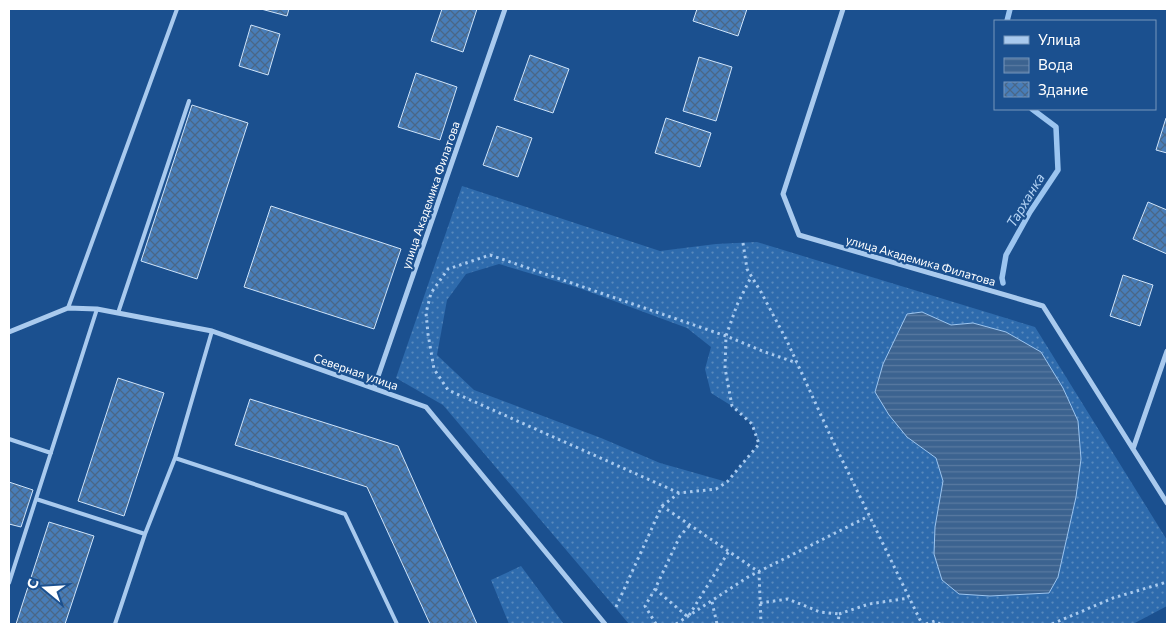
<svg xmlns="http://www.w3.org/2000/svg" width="1176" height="633" viewBox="0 0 1176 633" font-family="Commissioner,sans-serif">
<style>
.grass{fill:url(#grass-dots);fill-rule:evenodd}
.water{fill:url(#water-rules);stroke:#9cc5f0}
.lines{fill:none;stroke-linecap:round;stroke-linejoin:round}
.stream{stroke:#9cc5f0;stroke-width:5.5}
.building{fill:url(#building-cross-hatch);stroke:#cfe4fa}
.path{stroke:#a9caee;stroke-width:3;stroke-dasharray:2.5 4;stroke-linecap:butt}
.service{stroke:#a9caee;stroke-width:4}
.minor{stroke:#a9caee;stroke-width:5}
.labels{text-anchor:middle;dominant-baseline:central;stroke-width:4.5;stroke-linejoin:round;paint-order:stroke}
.street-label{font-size:12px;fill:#fff;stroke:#1b508f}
.water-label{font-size:14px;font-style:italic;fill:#b5d4f5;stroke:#1b508f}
</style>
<defs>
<pattern id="grass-dots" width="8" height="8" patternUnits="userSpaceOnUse" patternTransform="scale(1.25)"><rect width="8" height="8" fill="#2e6bad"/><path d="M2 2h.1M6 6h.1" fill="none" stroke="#5889bd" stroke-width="1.8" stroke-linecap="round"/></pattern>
<pattern id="water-rules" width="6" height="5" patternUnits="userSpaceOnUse" patternTransform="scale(1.25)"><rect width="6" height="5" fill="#3c6390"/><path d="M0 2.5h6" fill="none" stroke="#597aa1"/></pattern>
<pattern id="building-cross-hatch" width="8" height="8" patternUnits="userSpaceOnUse" patternTransform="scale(1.25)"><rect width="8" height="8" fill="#487db8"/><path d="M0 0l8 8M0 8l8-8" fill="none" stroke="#4a6787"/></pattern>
</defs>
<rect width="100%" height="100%" fill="#1b508f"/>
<path class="grass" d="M462,186L660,251L716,244L757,242L1035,327L1167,540V606L1133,624H629L443,405L396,378ZM499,264L579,288L687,328L711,347L705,369L711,393L732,406L752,424L759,444L727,482L660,463L601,438L474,390L437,355L447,300L466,274ZM922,312L951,325L973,323L1006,332L1041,352L1063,388L1078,421L1081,459L1076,497L1058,577L1049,593L990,596L959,594L943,481L936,458Z
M521,566L563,623L580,624H509L491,580Z"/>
<path class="water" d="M922,312L951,325L973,323L1006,332L1041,352L1063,388L1078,421L1081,459L1076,497L1058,577L1049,593L990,596L959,594L942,580L934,554L935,527L943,481L936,458L907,437L889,415L875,392L883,364L907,314Z"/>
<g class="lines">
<path class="stream" d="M1007,21L1010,9
M1003,283L1002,278L1006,255L1030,212L1058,170L1056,127L1032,109"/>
</g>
<path class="building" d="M261,9H289L287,16Z
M442,9H477L463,52L431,41Z
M697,9H747L738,36L693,21Z
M251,25L280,34L268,75L239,66Z
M530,55L569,69L553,113L514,100Z
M699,57L732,67L716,121L683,111Z
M416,73L457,87L440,140L398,127Z
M192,105L248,123L197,279L141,261Z
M666,118L711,133L700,167L655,153Z
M1166,118L1167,119V153L1156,150Z
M497,126L532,138L518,177L483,165Z
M1148,202L1167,210V254L1133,239Z
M271,206L401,249L374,329L244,287Z
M1123,275L1153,285L1140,326L1110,316Z
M118,378L164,393L124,516L78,501Z
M250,399L398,446L477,624H430L367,487L235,445Z
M9,482L33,490L21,527L9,524Z
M49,522L94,536L65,624H16Z"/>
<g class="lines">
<path class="path" d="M743,243L747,269L761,292L787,341L831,437L922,624
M679,493L448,390L434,369L428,334L426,313L431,293L448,269L490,255L726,336L765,352L797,363
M662,506L679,493L716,489L727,482L759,444L752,424L732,406L725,368L726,336L737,305L751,277
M655,589L688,617L729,551
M712,602L717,624
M760,603L788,599L820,612L839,614L838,624
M616,607L662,506L759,572L761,624
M839,614L869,604L909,598
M656,624L645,606L655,589L680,536L690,525
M676,624L748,577L869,516
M926,624L935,621L940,624
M1052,624L1113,598L1167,582"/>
<path class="service" d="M68,308L177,9
M97,309L36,499L145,534L115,624
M118,313L189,101
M9,439L51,453
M175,458L345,514L397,624
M145,534L175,458L212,331
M9,583L36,499"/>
<path class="minor" d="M843,9L783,194L799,235L1043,306L1167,503
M9,332L68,308L97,309L212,331L426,407L605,624
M374,388L505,9
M1133,449L1167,351"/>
</g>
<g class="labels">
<g class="street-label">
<text transform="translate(430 195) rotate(-71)">улица Академика Филатова</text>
<text transform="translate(921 260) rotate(16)">улица Академика Филатова</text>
<text transform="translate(356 371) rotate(19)">Северная улица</text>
</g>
<g class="water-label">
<text transform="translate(1025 200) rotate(-59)">Тарханка</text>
</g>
</g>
<rect width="1176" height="633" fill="none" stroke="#ffffff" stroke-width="20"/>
<rect x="994" y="20" width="162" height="90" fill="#1b508f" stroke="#7696bc"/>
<rect x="1004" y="36" width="25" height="8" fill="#a9caee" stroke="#7696bc"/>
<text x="1038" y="45" font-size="15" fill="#ffffff">Улица</text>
<rect x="1004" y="58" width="25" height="15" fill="url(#water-rules)" stroke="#7696bc"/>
<text x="1038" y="70" font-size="15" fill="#ffffff">Вода</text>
<rect x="1004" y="82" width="25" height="15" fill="url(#building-cross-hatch)" stroke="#7696bc"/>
<text x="1038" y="95" font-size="15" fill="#ffffff">Здание</text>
<g transform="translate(45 588) rotate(288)" stroke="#1b508f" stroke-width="4" paint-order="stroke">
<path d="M0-4L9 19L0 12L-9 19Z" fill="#ffffff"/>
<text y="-8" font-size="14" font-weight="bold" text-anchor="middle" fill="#ffffff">С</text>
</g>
</svg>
